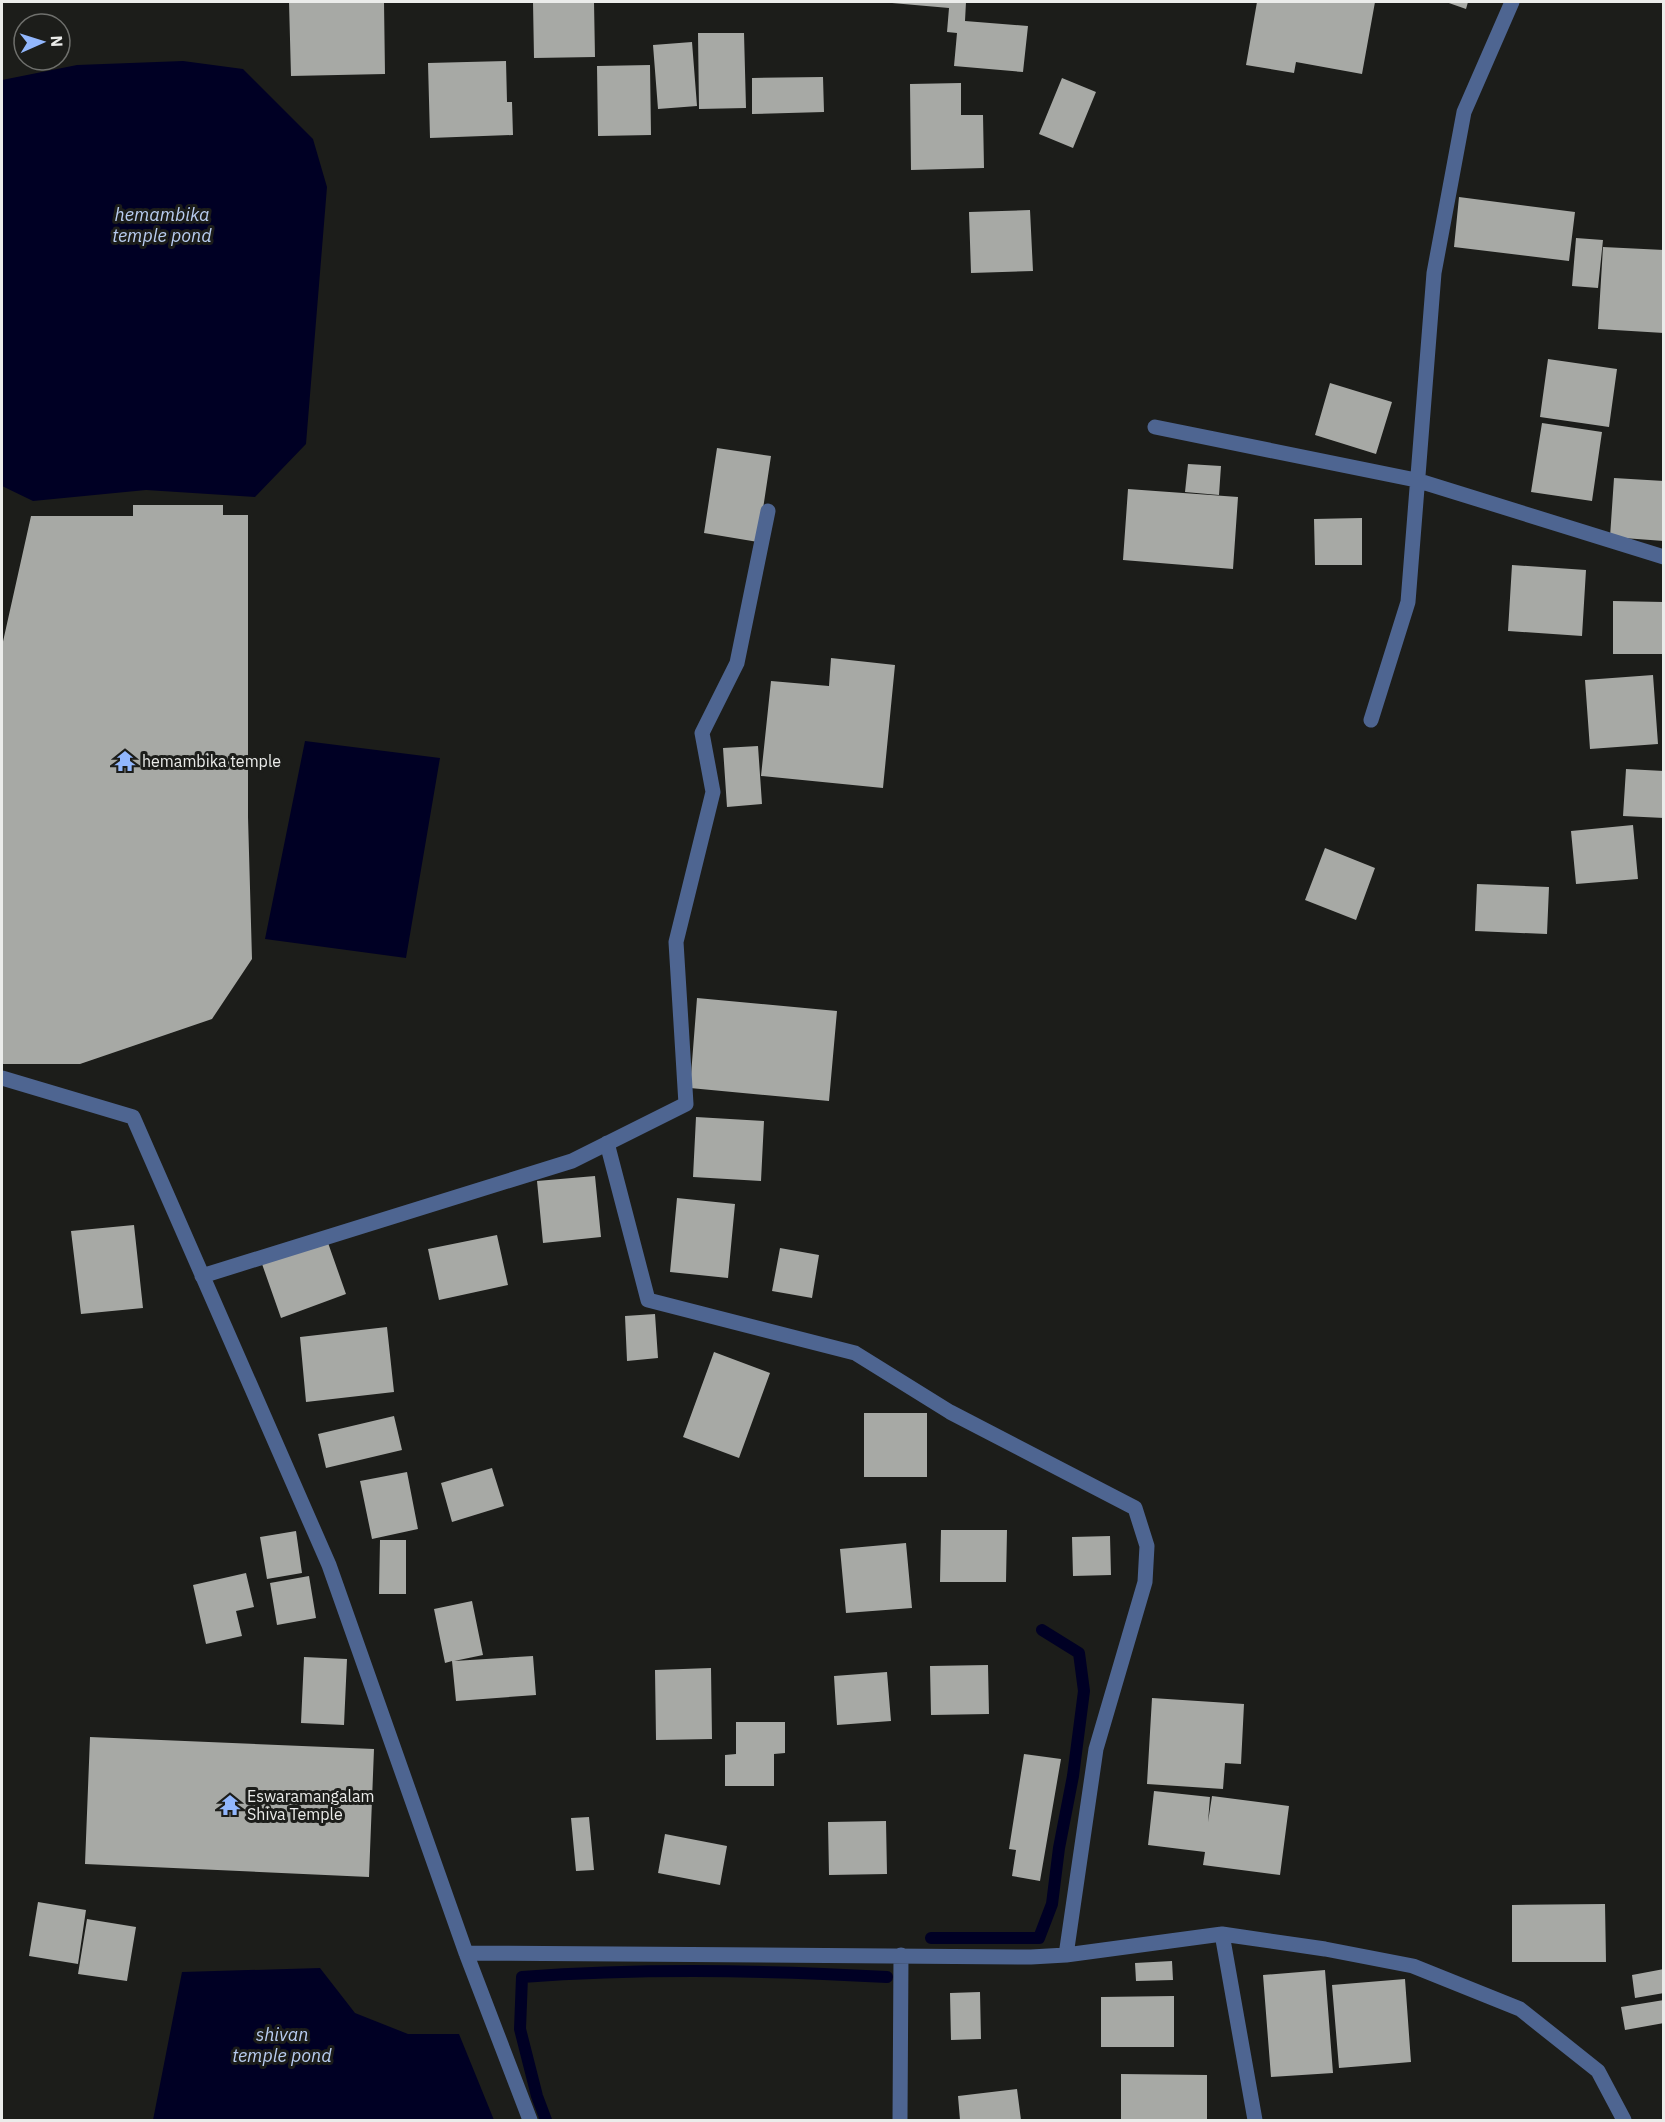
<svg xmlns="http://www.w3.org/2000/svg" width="1665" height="2122" viewBox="0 0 1665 2122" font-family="'IBM Plex Sans',sans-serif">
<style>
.water{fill:#000024}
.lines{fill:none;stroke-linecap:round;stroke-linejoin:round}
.stream{stroke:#000024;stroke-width:12}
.building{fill:#a7a9a5}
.minor{stroke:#4e6591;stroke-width:15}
.labels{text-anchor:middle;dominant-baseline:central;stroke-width:6;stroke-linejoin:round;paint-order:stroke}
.poi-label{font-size:16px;fill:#ebecea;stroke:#1c1d1a;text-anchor:start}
.water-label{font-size:18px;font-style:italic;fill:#b9cdf1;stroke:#1c1d1a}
</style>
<rect width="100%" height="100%" fill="#1c1d1a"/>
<path class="water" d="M183,61L243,69L313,139L327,187L306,444L255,497L146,490L33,501L2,486V80L77,65Z
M305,741L440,758L406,958L265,939Z
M320,1968L355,2013L408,2034H459L494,2120H153L182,1972Z"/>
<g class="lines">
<path class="stream" d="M931,1938H1039L1052,1904L1059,1848L1073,1776L1084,1691L1079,1653L1042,1630
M546,2120L537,2096L520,2029L522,1977C644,1968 766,1970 887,1977"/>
</g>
<path class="building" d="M289,2H384L385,74L291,76Z
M533,2H594L595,57L534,58Z
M892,2H966L965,21L1028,26L1023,72L954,66L957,33L947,32L949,8L892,3Z
M1257,2H1375L1362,74L1296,62L1294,73L1246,65Z
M1446,2H1468L1466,9Z
M698,33H744L746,108L699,109Z
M692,42L697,106L658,109L653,45Z
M506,61L507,102H512L513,135L430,138L428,63Z
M650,65L651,135L598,136L597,66Z
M823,77L824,112L752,114V78Z
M1062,78L1096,92L1073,148L1039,134Z
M961,83V115H983L984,168L911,170L910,84Z
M1459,197L1575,212L1569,261L1454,247Z
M1030,210L1033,271L971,273L969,212Z
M1576,238L1603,240L1598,288L1572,286Z
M1603,247L1664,250V333L1598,329Z
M1548,359L1617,369L1609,427L1540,417Z
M1330,383L1392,402L1376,454L1315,435Z
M1542,423L1602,432L1592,501L1531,492Z
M717,448L771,456L758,542L704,533Z
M1188,464L1221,466L1219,495L1185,492Z
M1614,478L1664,481V541L1610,537Z
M1128,489L1238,497L1233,569L1123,560Z
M133,505H223V515H248V817L252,959L212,1019L80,1064H2V646L31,516H133Z
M1362,518V565H1315L1314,519Z
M1512,565L1586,570L1582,636L1508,631Z
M1613,601L1664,602V654H1613Z
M831,658L895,665L883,788L761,776L771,681L829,686Z
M1653,675L1658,744L1590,749L1585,680Z
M758,746L762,804L727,807L723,748Z
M1626,769L1664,771V818L1623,816Z
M1633,825L1638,879L1576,884L1571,831Z
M1325,848L1375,868L1356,920L1305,900Z
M1477,884L1549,887L1547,934L1475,931Z
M697,998L837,1011L829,1101L690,1088Z
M696,1117L764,1121L761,1181L693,1177Z
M595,1176L601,1237L543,1243L537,1181Z
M677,1198L735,1204L728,1278L670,1272Z
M134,1225L143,1308L81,1314L71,1231Z
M497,1235L508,1285L439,1300L428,1249Z
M327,1240L346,1294L281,1318L262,1264Z
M780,1248L819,1255L812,1298L772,1291Z
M655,1314L658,1358L627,1361L625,1316Z
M387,1327L394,1392L306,1402L300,1337Z
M714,1352L770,1373L739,1458L683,1437Z
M864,1413H927V1477H864Z
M394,1416L402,1450L326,1468L318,1434Z
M492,1468L504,1506L452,1522L441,1483Z
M407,1472L418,1529L372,1539L360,1481Z
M941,1530H1007L1006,1582H940Z
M296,1531L302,1573L267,1579L260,1537Z
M1110,1536L1111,1575L1073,1576L1072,1537Z
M380,1540H406V1594H379Z
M906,1543L912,1608L846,1613L840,1549Z
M246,1573L254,1607L236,1611L242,1636L206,1644L193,1585Z
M309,1576L316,1618L277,1625L270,1583Z
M472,1601L483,1655L454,1661L533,1656L536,1695L456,1701L452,1661L445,1663L434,1609Z
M304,1657L347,1659L344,1725L301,1723Z
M988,1665L989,1714L931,1715L930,1666Z
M711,1668L712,1739L656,1740L655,1670Z
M887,1672L891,1721L837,1725L834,1676Z
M1152,1698L1244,1704L1241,1764L1225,1763L1223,1789L1147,1784Z
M736,1722H785V1753L774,1754V1786H725V1755L736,1754Z
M90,1737L374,1749L369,1877L85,1864Z
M1024,1754L1061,1759L1040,1881L1012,1876L1016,1850L1009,1849Z
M1154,1791L1210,1797L1208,1822L1212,1796L1289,1806L1280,1875L1203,1865L1205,1852L1148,1845Z
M589,1817L594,1870L576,1871L571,1818Z
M886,1821L887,1874L829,1875L828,1822Z
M665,1834L727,1846L720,1885L658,1873Z
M38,1902L86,1910L78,1964L29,1956Z
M1605,1904L1606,1962H1512V1905Z
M87,1919L136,1927L127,1981L78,1974Z
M1172,1961L1173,1980L1136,1981L1135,1963Z
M1664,1969V1993L1635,1998L1632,1975Z
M1325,1970L1333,2073L1271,2077L1263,1975Z
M1405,1979L1411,2062L1339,2068L1332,1985Z
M980,1992L981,2039L951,2040L950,1993Z
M1174,1996V2047H1101V1997Z
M1664,2000V2023L1625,2030L1621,2007Z
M1121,2074L1207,2075V2120H1121Z
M1017,2089L1021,2120H960L958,2096Z"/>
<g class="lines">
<path class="minor" d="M1155,427L1416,480L1664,557
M1371,720L1408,602L1434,273L1464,112L1512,2
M2,1078L133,1117L329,1565L466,1953L530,2120
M607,1143L648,1300L855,1353L950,1412L1135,1508L1147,1546L1145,1582L1096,1749L1066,1955
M202,1276L572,1161L686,1104L676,942L713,792L702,733L737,663L768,511
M1222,1934L1255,2120
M466,1953L1031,1957L1066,1955L1222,1934L1325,1949L1413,1966L1520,2009L1598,2071L1624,2120
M900,2120L901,1955"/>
</g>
<defs>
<symbol id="temple-bare" viewBox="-9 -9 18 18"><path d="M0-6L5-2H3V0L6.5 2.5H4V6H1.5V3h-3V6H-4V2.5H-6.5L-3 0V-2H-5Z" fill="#92b7fd" stroke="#1c1d1a" stroke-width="2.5" paint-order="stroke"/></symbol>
</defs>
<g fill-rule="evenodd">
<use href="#temple-bare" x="110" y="746" width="30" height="30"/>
<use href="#temple-bare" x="215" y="1790" width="30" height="30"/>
</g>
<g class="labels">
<g class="poi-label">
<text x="142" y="761">hemambika temple</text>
<text x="247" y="1796">Eswaramangalam<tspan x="247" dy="18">Shiva Temple</tspan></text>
</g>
<g class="water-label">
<text x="162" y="214">hemambika<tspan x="162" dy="21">temple pond</tspan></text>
<text x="282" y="2034">shivan<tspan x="282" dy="21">temple pond</tspan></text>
</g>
</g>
<rect width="1665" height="2122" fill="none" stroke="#ebecea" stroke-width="6"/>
<g transform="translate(42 42) rotate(87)"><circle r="28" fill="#1c1d1a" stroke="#6f706d" stroke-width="1.5"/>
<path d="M0-4.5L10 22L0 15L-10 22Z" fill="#92b7fd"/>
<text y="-9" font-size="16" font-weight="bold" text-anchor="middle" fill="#ebecea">N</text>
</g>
</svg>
